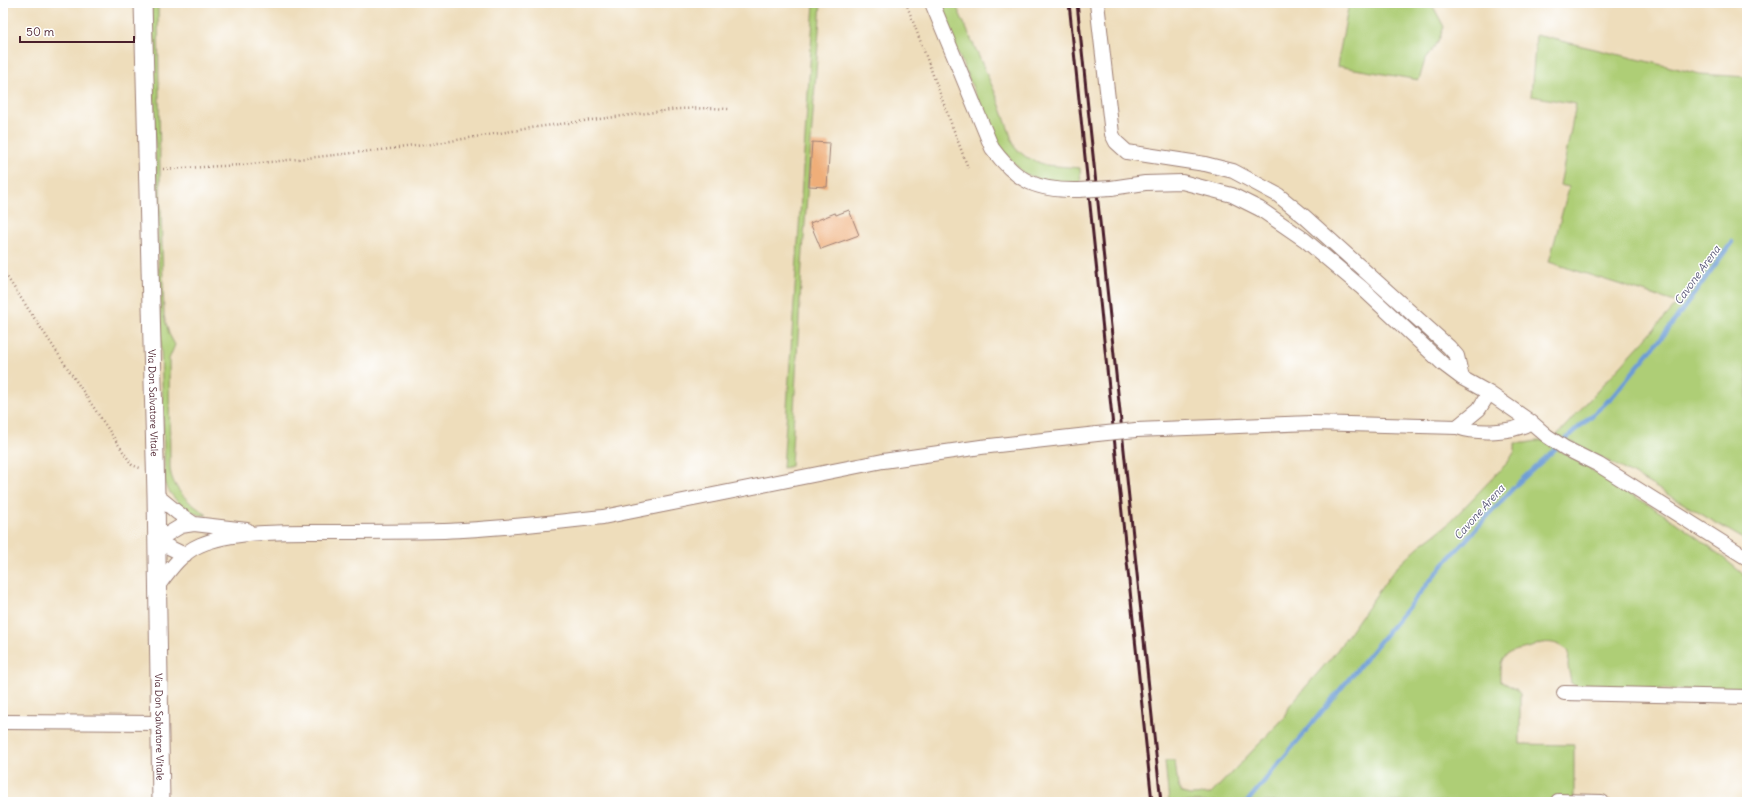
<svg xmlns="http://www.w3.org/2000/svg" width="1750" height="805" viewBox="0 0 1750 805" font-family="Delius,sans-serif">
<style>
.green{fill:#aece76;stroke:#7c7650}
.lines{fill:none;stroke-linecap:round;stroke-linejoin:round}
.stream{stroke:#6c9cd5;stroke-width:4.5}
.building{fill:#efae79}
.minor-casing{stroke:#9c7e73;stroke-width:16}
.tertiary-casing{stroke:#9c7e73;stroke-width:19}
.path{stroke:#9c7e73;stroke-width:2.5;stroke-dasharray:1 3;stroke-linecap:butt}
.minor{stroke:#fff;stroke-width:14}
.tertiary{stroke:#fff;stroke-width:17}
.rail{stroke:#4a1f2b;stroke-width:3}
.minor-bridge-casing{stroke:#9c7e73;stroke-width:16;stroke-linecap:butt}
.minor-bridge{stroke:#fff;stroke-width:14}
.labels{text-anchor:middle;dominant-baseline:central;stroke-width:3;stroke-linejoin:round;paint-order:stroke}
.street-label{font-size:10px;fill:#4a1f2b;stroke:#fff}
.water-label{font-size:11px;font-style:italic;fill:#595777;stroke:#fff}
</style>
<rect width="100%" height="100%" fill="#fff"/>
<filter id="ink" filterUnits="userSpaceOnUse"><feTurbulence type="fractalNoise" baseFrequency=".025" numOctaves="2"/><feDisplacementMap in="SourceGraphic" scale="8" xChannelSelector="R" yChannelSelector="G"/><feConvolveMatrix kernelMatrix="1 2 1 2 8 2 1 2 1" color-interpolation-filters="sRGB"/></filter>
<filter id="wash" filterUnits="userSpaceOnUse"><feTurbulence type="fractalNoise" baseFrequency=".012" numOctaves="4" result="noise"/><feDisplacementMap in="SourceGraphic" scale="16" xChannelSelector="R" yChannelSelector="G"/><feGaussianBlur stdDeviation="0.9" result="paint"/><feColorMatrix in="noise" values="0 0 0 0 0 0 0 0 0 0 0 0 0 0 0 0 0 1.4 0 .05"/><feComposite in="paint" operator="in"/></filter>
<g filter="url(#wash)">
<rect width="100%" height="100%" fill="#edb"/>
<path class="green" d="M151,3H158L160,176L164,316L169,334L175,345L169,359L170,469C173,491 190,503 207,515C189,517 174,500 165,485Z
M814,3H821L802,265L791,466L783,468Z
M937,3H955L997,97L1015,148L1026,157L1045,165L1080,168L1081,188L1057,186L1023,173L996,143Z
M1349,3H1420L1434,8L1444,27L1438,42L1425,60L1419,80L1337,66Z
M1536,35L1700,74L1747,77V541L1638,477L1572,442L1568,446L1557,435L1678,303L1549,262L1569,187L1560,185L1576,104L1531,96Z
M1536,441H1544L1665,515L1709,546L1743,574L1747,580V691L1577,687L1571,683L1568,666L1569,652C1563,645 1552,641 1543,643C1538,643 1533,647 1528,648C1520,650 1512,650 1505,656C1499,662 1500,673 1500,681L1516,689L1520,694V744L1574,745V802H1169L1165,761H1175L1178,786L1182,793L1190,795L1211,794L1285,717L1290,705L1335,653L1394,570L1418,547L1447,525L1508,462L1515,451V443H1525Z"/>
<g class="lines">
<path class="stream" d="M1247,802L1444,564L1517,484L1612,397L1667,331L1732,242"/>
</g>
<g id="blocks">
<path class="building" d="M812,142L830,143L827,187L809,186Z
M849,210L859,235L821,249L810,223L835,213L836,215Z"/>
</g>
</g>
<g filter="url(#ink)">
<use href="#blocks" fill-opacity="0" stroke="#9c7e73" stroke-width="1"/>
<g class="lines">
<defs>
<path id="minor" d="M932,3L992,148C1017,182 1037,191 1079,190
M1097,3L1112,134L1116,142L1127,152L1205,164L1233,171L1278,195L1305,217L1449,347L1457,356L1462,378
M1111,188L1145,183L1182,182L1232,195L1260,209L1305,240L1362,288L1442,363L1462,378L1489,393L1531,422L1547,436L1565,448L1599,465L1747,558
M1457,427L1479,409L1489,393
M1136,430L1312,423L1457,427C1477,434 1514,433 1531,422
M156,495L178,513L194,524L247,530
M156,541L181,526L194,524
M156,541L185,555
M157,587C169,571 181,553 200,545C230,532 277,532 310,532C355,532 399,532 444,531C497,529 550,523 603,517L883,461L981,447L1097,434
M1564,693L1747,697
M3,722L160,723
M1558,801L1602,802"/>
<g id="tertiary">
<path id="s1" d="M143,3L156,495L161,802"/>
</g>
</defs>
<use href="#minor" class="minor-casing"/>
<use href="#tertiary" class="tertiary-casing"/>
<path class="path" d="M906,3L968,168
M163,169L242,165L381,150L432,144L537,127L678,109L713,108L729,109
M3,271L132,465L140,468"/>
<use href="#minor" class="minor"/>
<use href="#tertiary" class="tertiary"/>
<path class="rail" d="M1069,3L1152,802
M1077,3L1161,802"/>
<defs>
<path id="minor-bridge" d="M1079,190L1111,188
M1097,434L1136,430"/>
</defs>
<use href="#minor-bridge" class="minor-bridge-casing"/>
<use href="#minor-bridge" class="minor-bridge"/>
</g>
</g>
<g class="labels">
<g class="street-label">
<text stroke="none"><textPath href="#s1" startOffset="400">Via Don Salvatore Vitale</textPath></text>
<text stroke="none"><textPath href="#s1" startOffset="724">Via Don Salvatore Vitale</textPath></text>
</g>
<g class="water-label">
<text transform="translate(1697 275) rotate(-54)">Cavone Arena</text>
<text transform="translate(1479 512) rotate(-48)">Cavone Arena</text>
</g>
</g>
<rect width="1750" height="805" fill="none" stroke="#fff" stroke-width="16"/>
<path d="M20 36v6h114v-6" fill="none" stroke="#4a1f2b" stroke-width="2"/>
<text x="26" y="36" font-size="12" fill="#4a1f2b" stroke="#ffffff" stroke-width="3" paint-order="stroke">50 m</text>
</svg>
